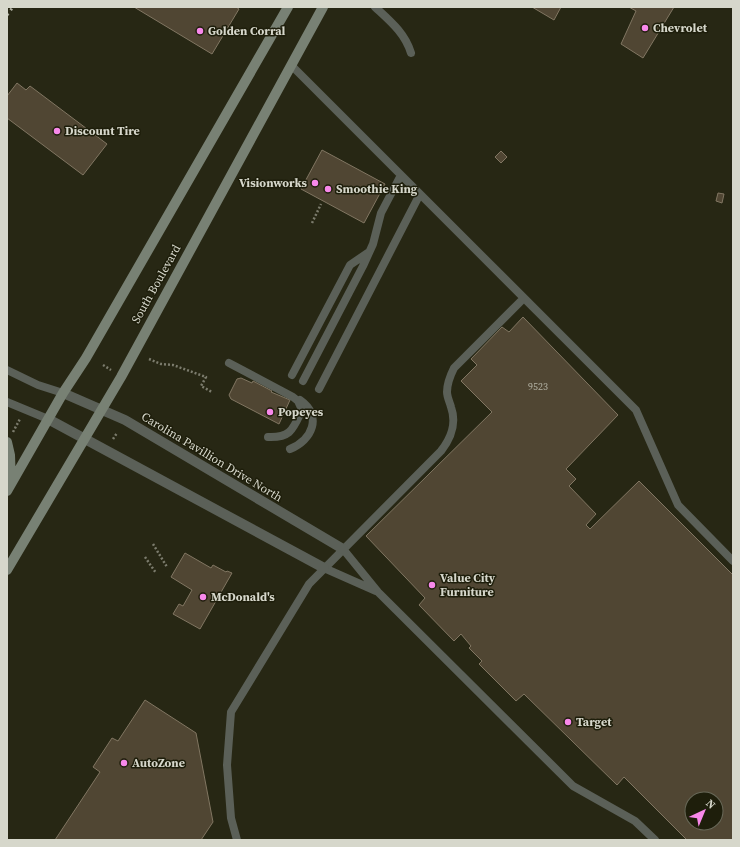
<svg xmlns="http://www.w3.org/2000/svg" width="740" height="847" viewBox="0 0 740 847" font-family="'Source Serif 4',serif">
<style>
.building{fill:#504633;stroke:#817662;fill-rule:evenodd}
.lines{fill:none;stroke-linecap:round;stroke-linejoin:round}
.path{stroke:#7c7c6d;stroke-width:2.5;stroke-dasharray:2 2;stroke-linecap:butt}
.service{stroke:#5b6058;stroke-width:8}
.minor{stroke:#5b6058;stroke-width:10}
.secondary{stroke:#788174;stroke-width:10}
.rail{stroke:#afb0a2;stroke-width:3;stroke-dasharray:2 4;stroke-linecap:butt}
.poi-dot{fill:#f888ea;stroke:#1e1e0b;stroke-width:1.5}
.labels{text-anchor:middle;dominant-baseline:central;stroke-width:3;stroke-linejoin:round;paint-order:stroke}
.number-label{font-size:10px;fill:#b4b3a5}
.poi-label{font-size:12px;font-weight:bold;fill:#d6d7cb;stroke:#1e1e0b;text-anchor:start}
.street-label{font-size:12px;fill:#d6d7cb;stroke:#1e1e0b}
</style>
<rect width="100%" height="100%" fill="#272714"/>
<path class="building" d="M134,7H236L239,9L212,54Z
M532,7H561L554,20Z
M629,7H674L643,58L621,44L636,11Z
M17,83L26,90L30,86L107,144L83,175L7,118V96Z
M322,150L385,184L364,223L301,189Z
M501,151L507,157L501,163L495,157Z
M718,193L724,194L722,203L716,201Z
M523,317L618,415L566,469L576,479L569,486L596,514L586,525L590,529L639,481L733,575V840H687L624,777L617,785L524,694L516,701L479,664L482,661L469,648L471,646L461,634L454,641L419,605L425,598L366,536L492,412L461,381L477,365L471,359L502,327L509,332ZM692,799H716V823H692Z
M241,378L252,383L253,381L272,391L271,392L290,400L279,424L231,399L229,395L237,379Z
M185,553L211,568L213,565L226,572L227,571L232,573L200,629L173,614L179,604L183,606L192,590L171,577Z
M145,700L196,733L213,822L201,840H55L100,772L93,767L112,738L118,741Z"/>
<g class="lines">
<path class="path" d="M312,223L321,204
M149,359L161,364L173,365L206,377L201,386L212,392
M103,365L111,370
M13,432L20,419
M113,439L117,433
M153,544L167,567
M145,557L156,573"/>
<path class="service" d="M375,7C390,21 405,33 411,53
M291,65L636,410L678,505L733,561
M229,363L293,397L298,401L302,410C293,429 291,438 268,437
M7,370L38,385L63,393
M292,375L350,265L369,252
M303,381L363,266L373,244L381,213L401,175
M319,389L420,194
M7,402L48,419
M290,449C312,440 323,416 300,400
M343,549L378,592L573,786L635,821L655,840
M324,568L376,591
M237,840L231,818L227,765L231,712L309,584L441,451C451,438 457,424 451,407C450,403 447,397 447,392C447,383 450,376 454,368L524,298"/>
<path class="minor" d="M63,393L125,420L343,549
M48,419L324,568"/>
<path class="secondary" d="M7,442L10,455L11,484
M7,491L63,393L86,358L288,7
M7,570L121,377L323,7"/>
<path class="rail" d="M7,15L13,7"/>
</g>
<g class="poi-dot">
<circle cx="645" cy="28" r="4"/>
<circle cx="200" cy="31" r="4"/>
<circle cx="57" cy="131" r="4"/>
<circle cx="315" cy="183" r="4"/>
<circle cx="328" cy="189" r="4"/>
<circle cx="270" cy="412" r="4"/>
<circle cx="432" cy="585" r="4"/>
<circle cx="203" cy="597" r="4"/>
<circle cx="568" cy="722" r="4"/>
<circle cx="124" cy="763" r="4"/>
</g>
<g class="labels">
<g class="number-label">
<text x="538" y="386">9523</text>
</g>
<g class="poi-label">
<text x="653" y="28">Chevrolet</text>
<text x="208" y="31">Golden Corral</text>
<text x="65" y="131">Discount Tire</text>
<text x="307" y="183" text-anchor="end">Visionworks</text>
<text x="336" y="189">Smoothie King</text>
<text x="278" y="412">Popeyes</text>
<text x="440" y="578">Value City<tspan x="440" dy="14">Furniture</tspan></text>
<text x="211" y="597">McDonald's</text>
<text x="576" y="722">Target</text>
<text x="132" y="763">AutoZone</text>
</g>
<g class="street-label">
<text transform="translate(156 284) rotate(-61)">South Boulevard</text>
<text transform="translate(212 457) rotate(31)">Carolina Pavillion Drive North</text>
</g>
</g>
<rect width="740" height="847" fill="none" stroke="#d6d7cb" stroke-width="16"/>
<g transform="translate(704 811) rotate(44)"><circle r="19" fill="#1e1e0b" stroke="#686858"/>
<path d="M0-3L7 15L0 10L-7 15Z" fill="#f888ea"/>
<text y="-6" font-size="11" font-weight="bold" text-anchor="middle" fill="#d6d7cb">N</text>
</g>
</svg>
